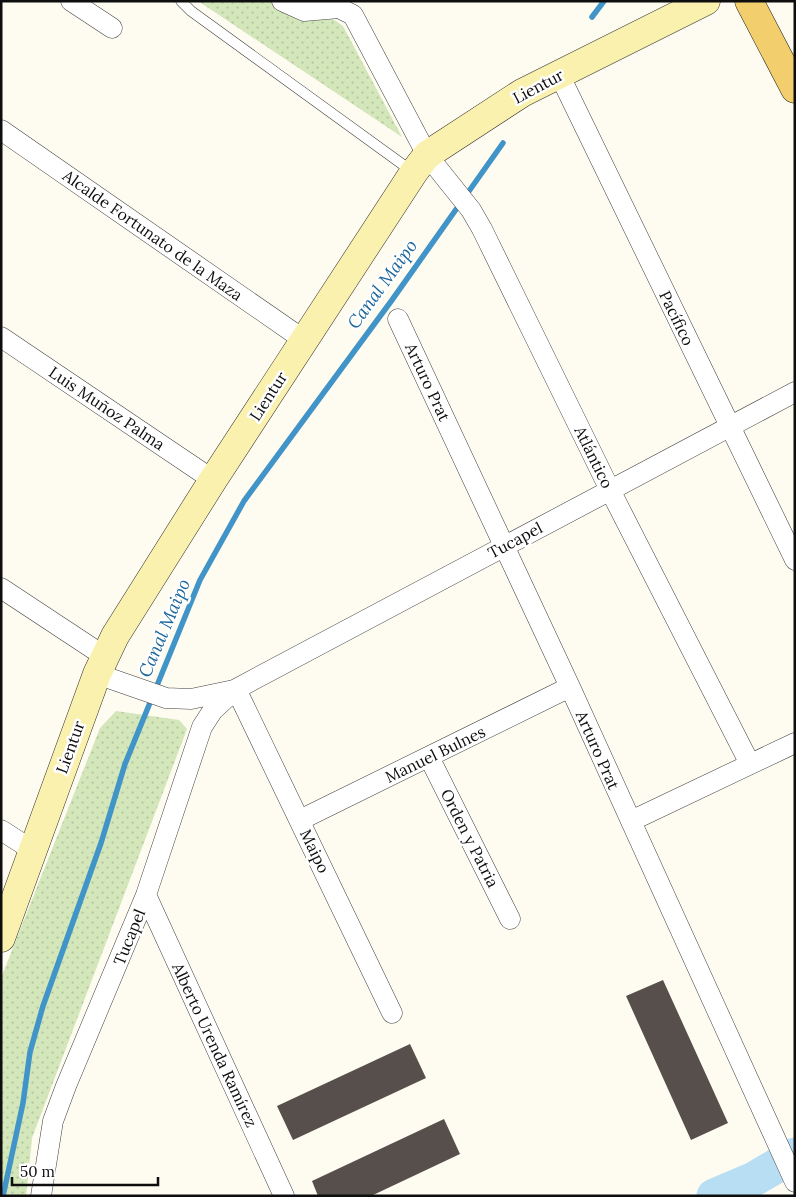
<svg xmlns="http://www.w3.org/2000/svg" width="796" height="1197" viewBox="0 0 796 1197" font-family="Lora,serif">
<style>
.grass{fill:url(#grass-dots)}
.lines{fill:none;stroke-linecap:round;stroke-linejoin:round}
.stream{stroke:#4194c7;stroke-width:5.5}
.river{stroke:#b7def3;stroke-width:35}
.building{fill:#564f4b}
.lane-casing{stroke:#414141;stroke-width:11}
.street-casing{stroke:#414141;stroke-width:21}
.secondary-casing{stroke:#303030;stroke-width:29}
.primary-casing{stroke:#1f1f1f;stroke-width:29}
.lane{stroke:#fff;stroke-width:10}
.street{stroke:#fff;stroke-width:20}
.secondary{stroke:#fbf1ae;stroke-width:28}
.primary{stroke:#f2cf6c;stroke-width:28}
.labels{text-anchor:middle;dominant-baseline:central;stroke-width:5;stroke-linejoin:round;paint-order:stroke}
.street-label{font-size:16px;fill:#0e0e0e;stroke:#fff}
.water-label{font-size:18px;font-style:italic;fill:#1d669b;stroke:#fff}
</style>
<defs>
<pattern id="grass-dots" width="8" height="8" patternUnits="userSpaceOnUse" patternTransform="scale(1.25)"><rect width="8" height="8" fill="#d3e7bb"/><path d="M2 2h.1M6 6h.1" fill="none" stroke="#b4c5a0" stroke-width="1.8" stroke-linecap="round"/></pattern>
</defs>
<rect width="100%" height="100%" fill="#fefbf0"/>
<path class="grass" d="M198,1H271L285,13L300,21L333,19L343,26L402,137Z
M116,711L179,720L187,729L32,1138L26,1196H1V978L100,728Z"/>
<g class="lines">
<path class="stream" d="M592,17L604,1
M3,1196L23,1103L30,1052L43,1006L101,843L125,764L200,580L244,501L392,300L503,143"/>
<path class="river" d="M714,1196L754,1179L795,1155"/>
</g>
<path class="building" d="M663,980L728,1123L691,1140L626,996Z
M410,1044L426,1078L293,1140L277,1106Z
M444,1119L460,1154L371,1196H318L312,1181Z"/>
<g class="lines">
<defs>
<path id="lane" d="M181,1L191,11L413,172"/>
<path id="street" d="M71,1L112,28
M282,1L304,11L339,8L353,15L427,155L471,210L482,229L610,490L750,764
M559,74L795,560
M1,130L304,340
M398,319L570,687L795,1182
M1,337L213,480
M1,588L104,656
M97,674L166,698L191,699L234,690
M236,689L392,1013
M429,757L510,919
M300,820L570,687
M631,821L795,743
M1,830L32,850
M146,895L284,1196
M41,1196L53,1121L66,1086L146,895L202,727L213,710L236,689L795,392"/>
<path id="secondary" d="M1,938L97,674L115,636L213,480L414,172L427,155L522,93L706,1"/>
<path id="primary" d="M749,1L795,89"/>
</defs>
<use href="#lane" class="lane-casing"/>
<use href="#street" class="street-casing"/>
<use href="#secondary" class="secondary-casing"/>
<use href="#primary" class="primary-casing"/>
<use href="#lane" class="lane"/>
<use href="#street" class="street"/>
<use href="#secondary" class="secondary"/>
<use href="#primary" class="primary"/>
</g>
<g class="labels">
<g class="street-label">
<text transform="translate(538 86) rotate(-28)">Lientur</text>
<text transform="translate(153 235) rotate(35)">Alcalde Fortunato de la Maza</text>
<text transform="translate(677 318) rotate(64)">Pacífico</text>
<text transform="translate(428 382) rotate(65)">Arturo Prat</text>
<text transform="translate(268 396) rotate(-57)">Lientur</text>
<text transform="translate(107 408) rotate(34)">Luis Muñoz Palma</text>
<text transform="translate(594 457) rotate(64)">Atlántico</text>
<text transform="translate(515 540) rotate(-28)">Tucapel</text>
<text transform="translate(70 747) rotate(-70)">Lientur</text>
<text transform="translate(598 750) rotate(66)">Arturo Prat</text>
<text transform="translate(435 754) rotate(-26)">Manuel Bulnes</text>
<text transform="translate(470 838) rotate(63)">Orden y Patria</text>
<text transform="translate(315 851) rotate(64)">Maipo</text>
<text transform="translate(129 937) rotate(-68)">Tucapel</text>
<text transform="translate(215 1045) rotate(65)">Alberto Urenda Ramírez</text>
</g>
<g class="water-label">
<text transform="translate(382 284) rotate(-54)">Canal Maipo</text>
<text transform="translate(164 628) rotate(-67)">Canal Maipo</text>
</g>
</g>
<rect width="796" height="1197" fill="none" stroke="#0e0e0e" stroke-width="5"/>
<path d="M12 1177v8h146v-8" fill="none" stroke="#0e0e0e" stroke-width="2.5"/>
<text x="20" y="1177" font-size="15" fill="#0e0e0e" stroke="#ffffff" stroke-width="4" paint-order="stroke">50 m</text>
</svg>
